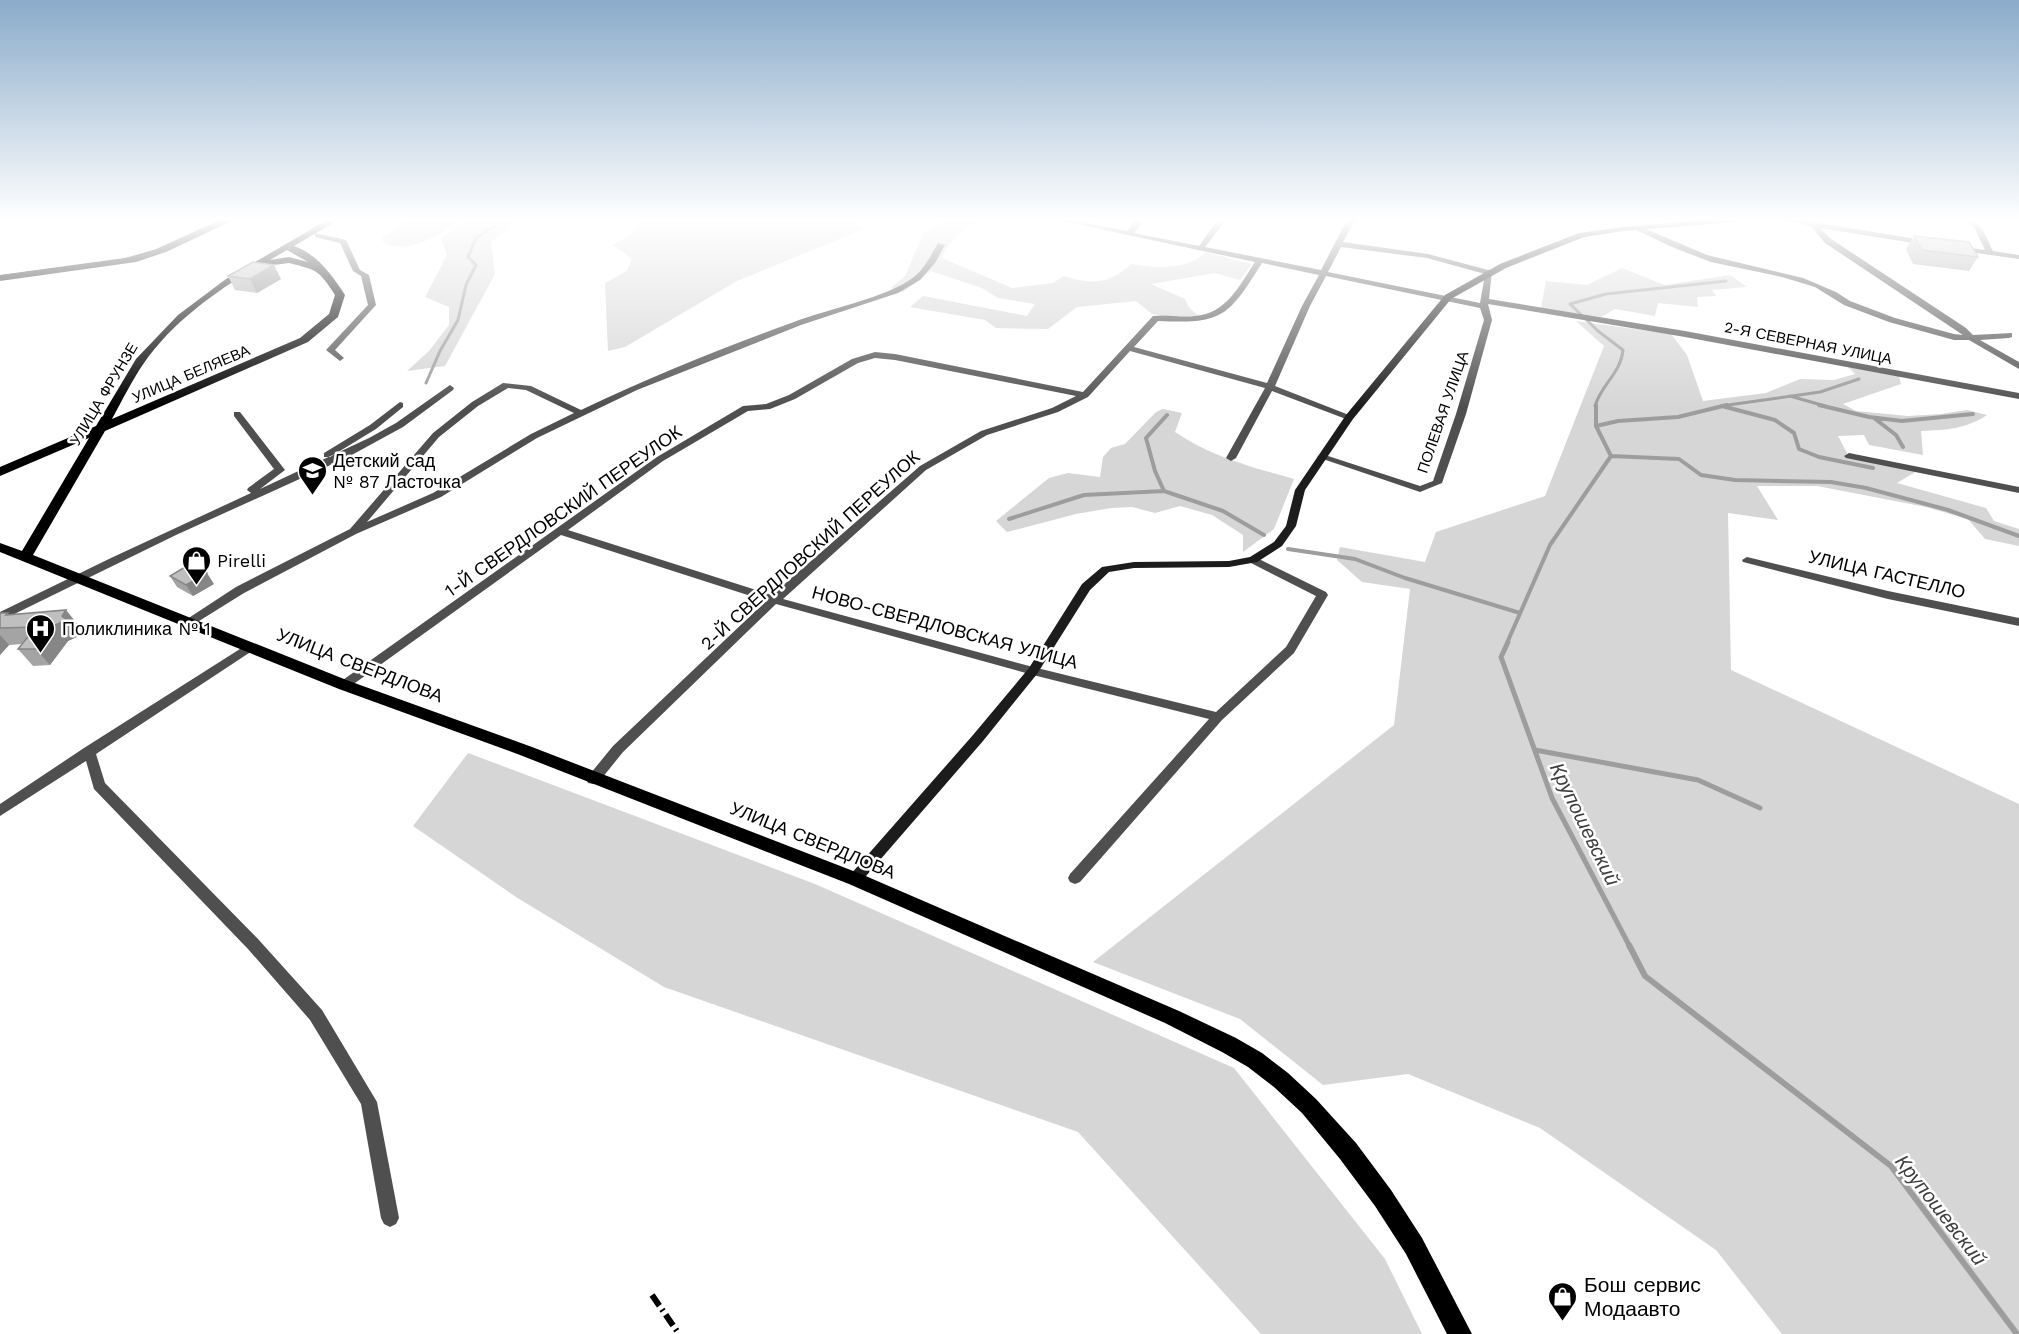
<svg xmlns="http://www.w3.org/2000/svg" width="2019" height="1334" viewBox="0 0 2019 1334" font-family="'Work Sans',sans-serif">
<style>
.green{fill:#d6d6d6}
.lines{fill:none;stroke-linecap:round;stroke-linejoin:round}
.stream-far3{stroke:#9d9d9d;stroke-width:3}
.stream-far2{stroke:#9d9d9d;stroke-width:4}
.stream-far1{stroke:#9d9d9d;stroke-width:5}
.stream{stroke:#9d9d9d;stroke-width:6}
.street{fill:#4f4f4f;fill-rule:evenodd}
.secondary{fill:#1c1c1c;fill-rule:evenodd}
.primary{fill:#000;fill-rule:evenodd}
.tram{stroke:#000;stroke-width:1.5}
.rail{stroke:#000;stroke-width:6;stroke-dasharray:13 4.5 2 4.5;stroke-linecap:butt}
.wall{fill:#a4a4a4}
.shaded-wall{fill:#868686}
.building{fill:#bfbfbf;stroke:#868686;stroke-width:1.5}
.labels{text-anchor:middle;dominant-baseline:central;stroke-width:5;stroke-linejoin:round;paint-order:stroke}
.far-street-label{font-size:15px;fill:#000;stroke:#fff}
.poi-label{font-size:18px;fill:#000;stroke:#fff;text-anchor:start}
.street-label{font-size:18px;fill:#000;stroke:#fff}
.water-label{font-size:20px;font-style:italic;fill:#3e3e3e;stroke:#fff}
.near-poi-label{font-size:21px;fill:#000;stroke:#fff;text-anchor:start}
</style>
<rect width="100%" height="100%" fill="#fff"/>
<path class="green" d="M409,220H462C438,234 414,254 385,244L382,240L384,236Z
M468,220H519L491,242L495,274L445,366L407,371L429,351L449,325V307L425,297L447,255L441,238Z
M645,220H850L864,229L737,281L625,347L608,351L605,283L627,271L632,259L613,245L628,237Z
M945,220H981C965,229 948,240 942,258L1012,288L1053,283L1064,276C1091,285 1110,284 1131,264C1153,268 1189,271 1205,252L1252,264L1240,280L1215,273L1151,284L1185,299L1188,306L1198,316L1174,317L1152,314L1136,301L1077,307L1048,329L996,328L985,320L910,307L923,296L1027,316L1035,304L998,298L982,288L931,271L903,292L891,288L905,276L923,234Z
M1622,268L1665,285L1730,275L1747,287L1712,290L1716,296L1697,297L1698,307L1658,303L1655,316L1615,309L1601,317L1541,308L1546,281L1587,285Z
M1576,321L1671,334L1687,355L1703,401L1766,393L1800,379L1834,380L1855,374L1848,367L1899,376L1901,384L1843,404L1856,411L1908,416L1941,414L1967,410L1987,415C1966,429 1946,430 1921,431L1923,455L1869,445L1864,435L1838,436L1847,453L1845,457L1917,471L1897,483L1986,508L1994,521L2019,529V546L1985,539L1968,519L1926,507L1817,486H1757L1778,520L1728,513L1731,670L2019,804V1334H1782L1716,1250L1540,1128L1408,1074L1323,1085L1240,1019L1093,962L1394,725L1410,589L1362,582L1337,560L1340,547L1425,562L1436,532L1545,496L1604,346Z
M1163,409L1182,413L1175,432C1212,457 1251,467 1294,479L1274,529L1243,552V535L1212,515L1180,506L1155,513L1132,507L1111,508L1076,514L1007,532L996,521L1049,478L1068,473L1100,477L1103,457L1111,448L1125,444L1156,412Z
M468,753L815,884L1234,1068L1385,1259L1422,1334H1261L1078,1132L664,987L516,897L413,826Z"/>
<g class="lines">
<path class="stream-far3" d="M426,383L440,351L458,320L466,285L476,265L468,257L476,238L504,220
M1790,396L1825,406
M1595,406C1601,385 1621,373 1623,350L1598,331L1570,304L1606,294L1726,281
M1721,406L1820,392L1859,379"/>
<path class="stream-far2" d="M1596,405V426
M1819,405L1869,417L1902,421L1973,414
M1722,406L1775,420L1794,433L1799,449L1819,457L1873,468
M1874,418L1896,435L1903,447
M1611,456L1679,459L1701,475L1735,480L1831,482L1866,488L1948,510L2019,536
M1164,491L1155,471L1146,438L1167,415
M1009,519L1084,495L1164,491L1223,511L1264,535
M1288,549L1355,559L1405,578L1520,613
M1507,643L1550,545L1611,456L1596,426L1618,421L1678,417L1727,405"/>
<path class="stream-far1" d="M1508,642L1501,657L1552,798L1630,947
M1535,750L1698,780L1760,808"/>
<path class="stream" d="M1629,945L1645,976L1891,1166L2017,1334"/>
<path class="street" d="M1057,220H1072L1127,231L1136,220H1144L1134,233L1199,246L1218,220H1226L1205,247L1321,270L1347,220H1355L1343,242L1428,254L1492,271L1489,299L1685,331L2019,393V399L1685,337L1488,304L1492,320L1466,414L1442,483L1420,492L1317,457L1322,454L1325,455L1420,486L1433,481L1456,414L1484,320L1480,308L1326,276L1310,306L1275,386L1354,417L1352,419H1346L1272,391L1236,458L1231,461L1226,458L1265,388L1130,351L1088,397L1058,412L987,435L926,470L783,599L1033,667L1216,712L1286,647L1316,596L1249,562L1248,560L1249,558H1257L1326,592L1328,595L1294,653L1222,720L1080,882L1075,884L1070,882L1068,878L1070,874L1209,719L1033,675L776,604L623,752L598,783L593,784L588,783L586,779L613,746L766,601L561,535L348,688H340L338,685L340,682L657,457L743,406L766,404L789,395L852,359L875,352L895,354L1083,392L1153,316C1167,314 1181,318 1195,316C1226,314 1240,285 1255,262ZM1341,247L1427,258L1485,274L1480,303L1328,272ZM1262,263L1319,275L1302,306L1267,383L1134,347L1158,321C1223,324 1228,317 1262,263ZM875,358L895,360L1076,396L1052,408L981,431L920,466L772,595L568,530L663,461L748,411L770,409L795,399L858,363Z
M1781,220H1799L1929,241L1930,243L1926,245L1820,228L1831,239L1966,328L1973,335L2012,333V337L2009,338L1980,340L2019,362V369L1969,340H1954L1889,322L1844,305L1815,287L1782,277L1711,262L1672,247L1632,228L1639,226L1707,255L1803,278L1836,292L1850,301L1895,318L1954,334L1963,335L1825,243L1811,226Z
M1964,220C1982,220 1986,237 1993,251L2019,255V259L1955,250L1954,248L1958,246L1985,250L1974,227Z
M315,233L346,240L360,270L369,275L376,305L335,350L344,358L340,361L326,350L368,305L361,276L353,271L340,243L315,237Z
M938,243L945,245L935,263L920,280L898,293L801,325L637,390L537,438L441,497L356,534L244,593L191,626H183L181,623L236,587L350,529L433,433L472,402L503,383L531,386L581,410C650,377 722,348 794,322C827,309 887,298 914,277C925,268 931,255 938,243ZM508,388L526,390L574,413L531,434L433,493L367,522L439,437L478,406Z
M450,385L454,388L453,390L403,427L348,457L176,535L0,621V612L111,558L251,493L247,490L248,488L274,469L234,416V412H240L285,470L260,489L369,438L396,423Z
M400,402L403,403V407L376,429L330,457H324V453L370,425Z
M1849,453L2019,487V493L1846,458L1844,456Z
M1747,557L1888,591L2019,618V626L1888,599L1743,562L1742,560Z
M251,642L257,646L255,649L96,754L105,783L258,939L322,1010L377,1102L399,1218L396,1224L390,1227L384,1224L381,1218L361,1104L310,1020L248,949L94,789L86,761L0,816V804L84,748Z"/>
<path class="secondary" d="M1707,220H1739L1735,222L1623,231L1584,237L1506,268L1451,299L1353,419L1305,490L1296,526L1282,546L1257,562L1229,567L1134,568L1109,572L1090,590L1037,674L983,741L860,883L855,885L850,883L848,879L850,875L973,735L1029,668L1082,584L1102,567L1134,562L1229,561L1250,557L1274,542L1286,526L1295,490L1346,415L1445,295L1500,264L1579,233L1623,227Z"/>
<path class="primary" d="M222,220H234L166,252L136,262L0,281V275L132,257L160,248Z
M327,220H338L294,246C317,254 332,275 345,295L338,317L308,342L105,431L33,555L349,681L532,747L861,874L1179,1011L1236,1038L1262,1053L1288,1073L1316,1099L1356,1143L1391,1190L1422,1238L1472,1334H1447L1406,1254L1375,1206L1340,1159L1302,1113L1274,1087L1248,1067L1222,1052L1165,1023L849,884L520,755L339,689L0,552V543L22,551L89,438L0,476V467L96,426L136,359L178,315L226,279ZM287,250L308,262L289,257L270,260ZM289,263C317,270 319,270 335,295L329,314L300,338L112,419C122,401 132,380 144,363C173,321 219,289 262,264L266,266Z"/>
<path class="tram" d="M0,276L121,260L156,250L222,220"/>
<path class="rail" d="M652,1295L679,1334"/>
</g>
<path class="wall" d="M1914,236L1978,257L1969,271L1913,264L1906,249Z
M228,276L281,279L257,293L235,290Z
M170,576L214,584L193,596L177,587Z
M0,613L79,626L75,631L79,636L68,641L50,665L33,666L18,649L22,644L9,645L0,655Z"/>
<path class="shaded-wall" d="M274,265L281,279L257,293L250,279Z
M207,573L214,584L193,596L186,585Z
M66,610L79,626L75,631L79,636L68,641L50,665L36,649Z
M0,635L9,645L0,655Z"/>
<path class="building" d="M1914,236L1969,242L1978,257L1922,250Z
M253,262L274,265L250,279L228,276Z
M190,564L207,573L186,585L170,576Z
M66,610L62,616L66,620L55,625L36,649H18L36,627L0,628V613H8L6,615Z"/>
<linearGradient id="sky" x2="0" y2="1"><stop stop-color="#8aabca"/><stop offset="0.54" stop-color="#fff"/><stop offset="1" stop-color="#fff" stop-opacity="0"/></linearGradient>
<rect width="2019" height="407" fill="url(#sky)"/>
<defs>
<symbol id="school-pin" viewBox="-11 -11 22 30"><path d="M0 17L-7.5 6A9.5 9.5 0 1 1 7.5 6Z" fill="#000" stroke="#fff"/><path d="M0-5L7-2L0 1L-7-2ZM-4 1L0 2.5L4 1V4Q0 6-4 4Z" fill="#fff"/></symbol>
<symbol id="shop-pin" viewBox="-11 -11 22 30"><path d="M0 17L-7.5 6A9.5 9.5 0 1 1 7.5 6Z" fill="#000" stroke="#fff"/><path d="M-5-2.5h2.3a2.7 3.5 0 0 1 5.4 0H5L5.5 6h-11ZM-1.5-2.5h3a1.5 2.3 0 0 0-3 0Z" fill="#fff"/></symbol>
<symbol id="hospital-pin" viewBox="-11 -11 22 30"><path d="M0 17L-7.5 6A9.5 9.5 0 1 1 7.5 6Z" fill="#000" stroke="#fff"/><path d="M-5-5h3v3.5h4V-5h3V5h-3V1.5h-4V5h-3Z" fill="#fff"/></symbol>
</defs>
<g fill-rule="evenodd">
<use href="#school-pin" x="296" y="454" width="33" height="45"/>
<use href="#shop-pin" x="180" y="544" width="33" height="45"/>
<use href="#hospital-pin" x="24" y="612" width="33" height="45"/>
<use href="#shop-pin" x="1546" y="1280" width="33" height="45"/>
</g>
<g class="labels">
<g class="far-street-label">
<text transform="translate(1808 343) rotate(11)">2-Я СЕВЕРНАЯ УЛИЦА</text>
<text transform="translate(191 374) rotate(-23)">УЛИЦА БЕЛЯЕВА</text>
<text transform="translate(104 394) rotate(-59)">УЛИЦА ФРУНЗЕ</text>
<text transform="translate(1443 412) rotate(-71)">ПОЛЕВАЯ УЛИЦА</text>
</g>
<g class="poi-label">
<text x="333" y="460">Детский сад<tspan x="333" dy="21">№ 87 Ласточка</tspan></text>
<text x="217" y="560">Pirelli</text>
<text x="62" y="628">Поликлиника № 1</text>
</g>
<g class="street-label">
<text transform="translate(563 511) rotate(-35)">1-Й СВЕРДЛОВСКИЙ ПЕРЕУЛОК</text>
<text transform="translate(810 550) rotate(-42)">2-Й СВЕРДЛОВСКИЙ ПЕРЕУЛОК</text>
<text transform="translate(1887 574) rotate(13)">УЛИЦА ГАСТЕЛЛО</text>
<text transform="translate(945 627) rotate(15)">НОВО-СВЕРДЛОВСКАЯ УЛИЦА</text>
<text transform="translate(360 665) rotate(21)">УЛИЦА СВЕРДЛОВА</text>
<text transform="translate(813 840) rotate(22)">УЛИЦА СВЕРДЛОВА</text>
</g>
<g class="water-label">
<text transform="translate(1585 824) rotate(64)">Крупошевский</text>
<text transform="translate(1941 1210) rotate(52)">Крупошевский</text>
</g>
<g class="near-poi-label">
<text x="1584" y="1284">Бош сервис<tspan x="1584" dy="24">Модаавто</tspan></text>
</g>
</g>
</svg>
